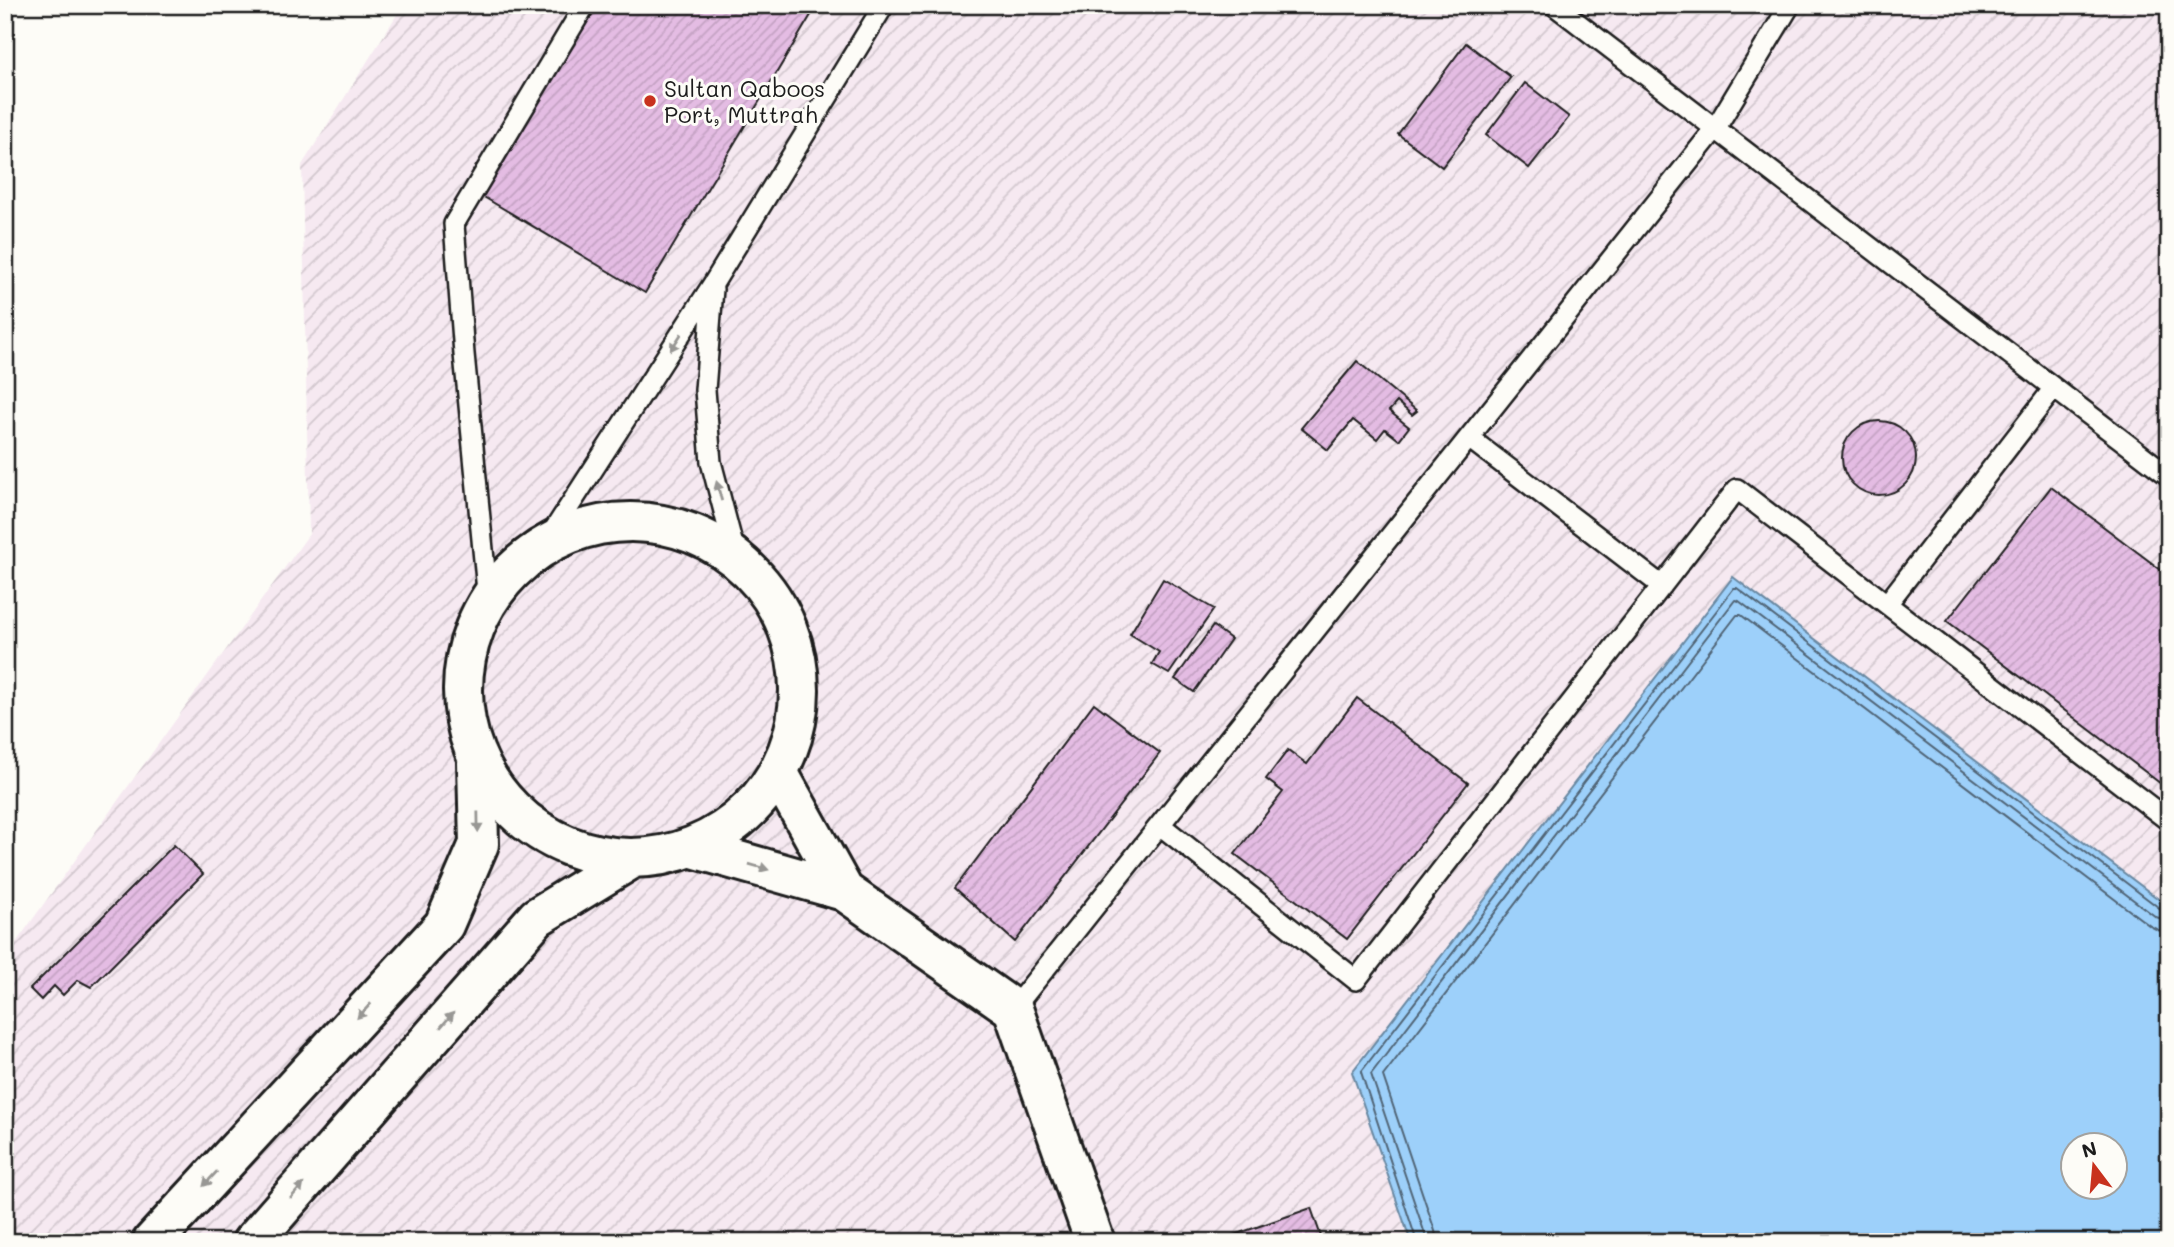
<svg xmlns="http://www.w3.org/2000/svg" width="2174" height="1247" viewBox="0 0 2174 1247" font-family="Mali,sans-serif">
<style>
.industrial{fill:url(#industrial-furrows)}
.water{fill:#9dd0fa;stroke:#6988a1;stroke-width:2;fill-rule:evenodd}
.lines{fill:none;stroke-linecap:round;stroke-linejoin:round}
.shore{stroke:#506475;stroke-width:2}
.building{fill:url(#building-hatch);stroke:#1c1c1c;stroke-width:2}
.service-casing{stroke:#1c1c1c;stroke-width:24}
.minor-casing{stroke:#1c1c1c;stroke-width:44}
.tertiary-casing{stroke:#1c1c1c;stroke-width:44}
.service{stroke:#fdfcf7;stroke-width:19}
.minor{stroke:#fdfcf7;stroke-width:38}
.tertiary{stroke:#fdfcf7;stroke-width:38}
.oneway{fill:#989794}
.poi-dot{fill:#c8321e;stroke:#fdfcf7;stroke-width:2.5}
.labels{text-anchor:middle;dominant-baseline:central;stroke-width:6;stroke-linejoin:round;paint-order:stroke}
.poi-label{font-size:23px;fill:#1c1c1c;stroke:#fdfcf7;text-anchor:start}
</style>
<defs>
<pattern id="industrial-furrows" width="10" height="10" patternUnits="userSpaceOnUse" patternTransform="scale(1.75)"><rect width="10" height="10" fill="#f6e9f1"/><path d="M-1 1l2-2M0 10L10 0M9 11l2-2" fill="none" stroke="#d2c7ce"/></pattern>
<pattern id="building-hatch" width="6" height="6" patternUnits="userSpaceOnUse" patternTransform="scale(1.75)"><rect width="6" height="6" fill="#e4bce3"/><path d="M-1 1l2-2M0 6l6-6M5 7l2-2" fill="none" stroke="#c3a1c2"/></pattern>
</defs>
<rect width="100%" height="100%" fill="#fdfcf7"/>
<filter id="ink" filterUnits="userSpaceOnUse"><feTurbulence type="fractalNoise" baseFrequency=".0143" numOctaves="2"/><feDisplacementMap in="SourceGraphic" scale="14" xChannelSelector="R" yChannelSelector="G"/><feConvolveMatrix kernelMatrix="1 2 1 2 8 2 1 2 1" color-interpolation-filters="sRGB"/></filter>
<g filter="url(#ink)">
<path class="industrial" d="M403,5H2169V907L1733,577L1352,1072L1411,1242H5V958L309,534L302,165Z"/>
<path class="water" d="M1733,577L2169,907V1242H1411L1352,1072ZM2072,1146H2114V1188H2072Z"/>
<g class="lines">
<path class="shore" d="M1417,1242L1361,1072L1734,588H1737L2162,910L2169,912
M1426,1242L1425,1234L1371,1074L1735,600L1739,601L2156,917L2169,921
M1437,1242L1435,1231L1383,1076L1737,615H1741L2150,926L2158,930L2169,931"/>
</g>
<path class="building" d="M597,5H817L645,293L482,196Z
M1466,43L1511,77L1442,167L1398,134Z
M1525,83L1569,117L1529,168L1486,135Z
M1357,361L1417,411L1412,415L1397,402L1389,411L1409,427L1399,440L1385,429L1377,439L1353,420L1328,450L1301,428Z
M1842 458a37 37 0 1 1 74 0a37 37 0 1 1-74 0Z
M2051,487L2169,576V790L1947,621Z
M1163,579L1214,609L1169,674L1152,664L1159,652L1130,634Z
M1213,626L1231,639L1194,692L1175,679Z
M1357,698L1468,783L1347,939L1235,854L1283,792L1266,779L1288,750L1307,764Z
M1094,703L1160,753L1015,942L955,888Z
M174,845L203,874L91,987L78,980L63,995L54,986L41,1000L30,989Z
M1311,1208L1323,1242H1214Z"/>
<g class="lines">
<defs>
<path id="service" d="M1554,5L2169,476
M713,289L705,390L711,462L736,557
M1469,438L1662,586
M543,547L713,284L884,5
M488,601L464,354L454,224L585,5
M1887,604L2054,388
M1160,825L1356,980L1737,489L2169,821
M1013,1009L1715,129L1790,5"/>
<path id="minor" d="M779,774L844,891
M693,848L844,891L1013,1009L1095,1242"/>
<path id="tertiary" d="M463 690a168 168 0 1 1 336 0a168 168 0 1 1-336 0Z
M152,1242L444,925L479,844L477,763
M252,1242L537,917L630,860"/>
</defs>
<use href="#service" class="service-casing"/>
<use href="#minor" class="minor-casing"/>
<use href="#tertiary" class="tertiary-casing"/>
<use href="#service" class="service"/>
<use href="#minor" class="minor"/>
<use href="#tertiary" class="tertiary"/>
</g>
<defs><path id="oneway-solid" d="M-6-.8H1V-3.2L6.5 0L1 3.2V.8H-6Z" transform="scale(1.75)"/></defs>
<g class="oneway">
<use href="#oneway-solid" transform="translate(676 342) rotate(123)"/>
<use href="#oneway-solid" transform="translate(719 491) rotate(-105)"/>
<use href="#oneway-solid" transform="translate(478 822) rotate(89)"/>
<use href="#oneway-solid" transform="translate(759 867) rotate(16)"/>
<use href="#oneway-solid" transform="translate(364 1011) rotate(133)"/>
<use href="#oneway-solid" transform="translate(447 1020) rotate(-49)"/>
<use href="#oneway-solid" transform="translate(210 1179) rotate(133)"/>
<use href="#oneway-solid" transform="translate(297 1191) rotate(-49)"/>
</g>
</g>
<circle class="poi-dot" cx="650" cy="101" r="7"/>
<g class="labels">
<g class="poi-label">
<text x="664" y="88">Sultan Qaboos<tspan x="664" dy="26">Port, Muttrah</tspan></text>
</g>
</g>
<rect width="2174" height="1247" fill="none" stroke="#fdfcf7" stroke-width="28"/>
<rect x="14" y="14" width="2146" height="1219" fill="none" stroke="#1c1c1c" stroke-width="2.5" filter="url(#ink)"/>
<g transform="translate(2094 1166) rotate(344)"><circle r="33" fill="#fdfcf7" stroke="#a3a29f" stroke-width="2"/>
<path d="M0-5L12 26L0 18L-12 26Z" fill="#c8321e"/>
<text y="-10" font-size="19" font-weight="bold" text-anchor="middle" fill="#1c1c1c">N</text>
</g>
</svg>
